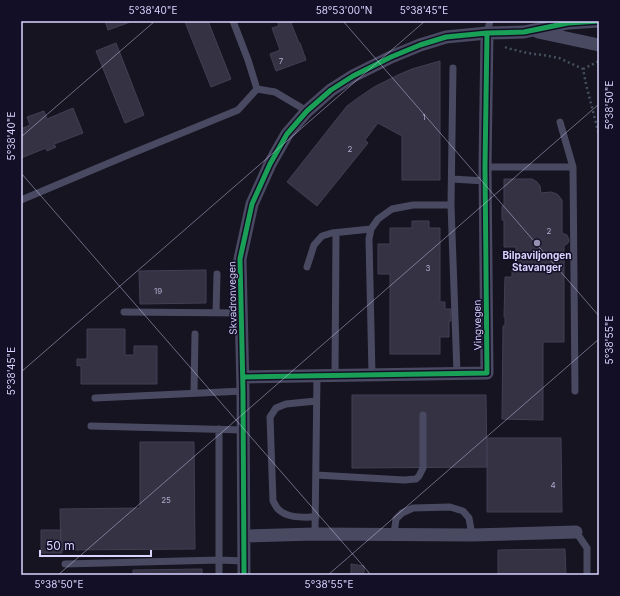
<svg xmlns="http://www.w3.org/2000/svg" width="620" height="596" viewBox="0 0 620 596" font-family="Inter,sans-serif">
<style>
.building{fill:#343243;stroke:#433f54}
.lines{fill:none;stroke-linecap:round;stroke-linejoin:round}
.path{stroke:#44505f;stroke-width:2.5;stroke-dasharray:2 3;stroke-linecap:butt}
.service{stroke:#4a4962;stroke-width:7}
.minor{stroke:#4a4962;stroke-width:13}
.cycleway-casing{stroke:#130f26;stroke-width:8}
.cycleway{stroke:#1a9f57;stroke-width:5}
.ticks{fill:none;stroke:#d9d4ff;stroke-width:1;stroke-opacity:0.45}
.poi-dot{fill:#9591b1;stroke:#130f26;stroke-width:1.5}
.labels{text-anchor:middle;dominant-baseline:central;stroke-width:3;stroke-linejoin:round;paint-order:stroke}
.number-label{font-size:8px;fill:#b0acd0}
.poi-label{font-size:10px;font-weight:bold;fill:#d9d4ff;stroke:#130f26}
.street-label{font-size:10px;fill:#d9d4ff;stroke:#130f26}
.neatline{fill:none;stroke:#d9d4ff;stroke-width:1.5}
.ticks-label{font-size:10px;text-anchor:middle;fill:#d9d4ff}
</style>
<rect width="100%" height="100%" fill="#161421"/>
<path class="building" d="M105,21H133L108,30Z
M185,21H208L231,79L211,87L185,22Z
M277,21H293L294,22L291,23L299,43H300L306,60L276,71L270,54L280,50L272,28L279,26Z
M116,43L144,115L125,123L96,51Z
M440,61V180H402V136L378,123L365,140L368,143L317,206L287,182L347,106L355,100L374,87L398,75L412,69Z
M73,108L83,133L54,144L56,147L47,151L46,148L21,158V129L30,125L27,117L44,111L47,119Z
M504,179H532L537,182L540,186L541,193L551,192L557,194L559,196L562,200V233L567,235L569,240L568,243L564,246V342H543V420L502,419L503,326H505V317H504L505,277H512V271H516V247H504V220H502V206H504Z
M412,221H429V228H440V302H445V309H451V321H449V337H440V354H390V274H378V244H390V228H412Z
M206,270V303L140,304L139,271Z
M87,329H125V355H134V346H157V384H81V365L77,366V359H87Z
M352,395H486L487,467L352,468Z
M487,438H561L562,512H487Z
M140,442H194L195,549L61,550L60,509L140,508Z
M41,530H61V550H62V553H41Z
M565,549L566,575H498V550Z
M351,564L364,566V575H351Z
M202,569V575H133V570Z"/>
<g class="lines">
<path class="path" d="M505,47L507,48L527,53L543,55L559,58L583,69L586,84L599,135
M583,69L599,61"/>
<path class="service" d="M487,33L490,21
M453,68L451,205L457,373
M257,89L275,92L307,111
M560,122L573,167L575,391
M485,167H573
M452,179L485,181
M21,200L128,155L238,110L257,89L248,60L233,21
M307,267L314,245L322,236L332,233L371,229
M124,312L242,313
M216,313L217,274
M372,374L369,239L371,229L378,219L392,209L413,205H451
M335,375L336,233
M194,393L195,334
M95,398L243,391
M91,426L243,430
M316,475L404,480L416,479L419,476L423,468V415
M316,517C304,517 288,519 278,509C276,507 275,504 273,501L270,417L276,408L286,404L316,401
M576,532L587,548V575
M315,534L317,376
M394,534L396,519L402,513L413,508L450,507L463,511L469,518L472,535
M65,564L219,560L244,561
M219,575V429"/>
<path class="minor" d="M538,32L599,45
M243,377L487,373L485,167L487,33
M244,536L315,534L472,535L576,532
M244,575L243,391L240,259L252,204L270,164L287,134L307,111L331,90L353,76L391,57L420,45L446,37L487,33L524,32L568,23L599,21"/>
<defs>
<path id="cycleway" d="M243,377L487,373L485,167L487,33
M244,575L243,391L240,259L252,204L270,164L287,134L307,111L331,90L353,76L391,57L420,45L446,37L487,33L524,32L568,23L599,21"/>
</defs>
<use href="#cycleway" class="cycleway-casing"/>
<use href="#cycleway" class="cycleway"/>
</g>
<path class="ticks" d="M343,21L599,316M21,137L155,21M21,173L371,575M21,372L425,21M58,575L599,104M328,575L599,339M598,575L599,574"/>
<circle class="poi-dot" cx="537" cy="243" r="4"/>
<g class="labels">
<g class="number-label">
<text x="281" y="61">7</text>
<text x="424" y="117">1</text>
<text x="350" y="149">2</text>
<text x="549" y="231">2</text>
<text x="428" y="268">3</text>
<text x="158" y="291">19</text>
<text x="553" y="485">4</text>
<text x="166" y="500">25</text>
</g>
<g class="poi-label">
<text x="537" y="255">Bilpaviljongen<tspan x="537" dy="12">Stavanger</tspan></text>
</g>
<g class="street-label">
<text transform="translate(232 298) rotate(-91)">Skvadronvegen</text>
<text transform="translate(477 325) rotate(-91)">Vingvegen</text>
</g>
</g>
<rect width="620" height="596" fill="none" stroke="#130f26" stroke-width="44"/>
<path d="M40 550v6h111v-6" fill="none" stroke="#d9d4ff" stroke-width="2"/>
<text x="46" y="550" font-size="12" fill="#d9d4ff" stroke="#130f26" stroke-width="3" paint-order="stroke">50 m</text>
<rect x="22" y="22" width="576" height="552" class="neatline"/>
<g class="ticks-label">
<text x="153" y="14">5°38'40"E</text>
<text x="344" y="14">58°53'00"N</text>
<text x="424" y="14">5°38'45"E</text>
<text transform="translate(609 105) rotate(-90)" y="4">5°38'50"E</text>
<text transform="translate(11 136) rotate(-90)" y="4">5°38'40"E</text>
<text transform="translate(609 340) rotate(-90)" y="4">5°38'55"E</text>
<text transform="translate(11 371) rotate(-90)" y="4">5°38'45"E</text>
<text x="59" y="588">5°38'50"E</text>
<text x="329" y="588">5°38'55"E</text>
</g>
</svg>
